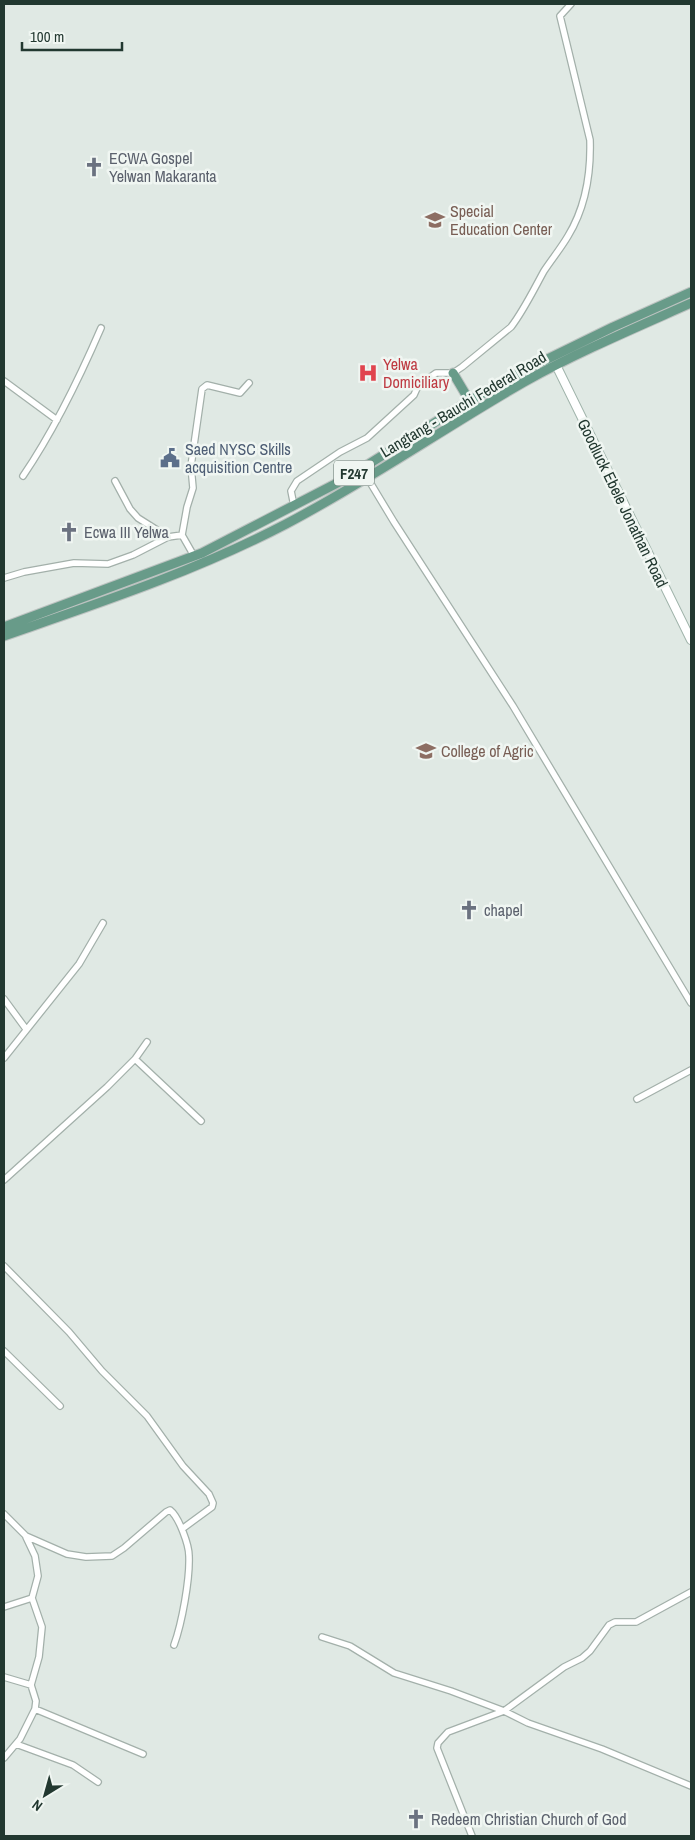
<svg xmlns="http://www.w3.org/2000/svg" width="695" height="1840" viewBox="0 0 695 1840" font-family="'Archivo Narrow',sans-serif">
<style>
.lines{fill:none;stroke-linecap:round;stroke-linejoin:round}
.street-casing{stroke:#a3b0aa;stroke-width:8}
.secondary-casing{stroke:#a0b4ab;stroke-width:10}
.primary-casing{stroke:#bdc3c1;stroke-width:11}
.street{stroke:#fff;stroke-width:5.5}
.secondary{stroke:#fff;stroke-width:8}
.primary{stroke:#689b89;stroke-width:9}
.labels{text-anchor:middle;dominant-baseline:central;stroke-width:5;stroke-linejoin:round;paint-order:stroke}
.shield{fill:#f0f6f2;stroke:#60716a;stroke-width:1}
.shield-label{font-size:15px;font-weight:bold;fill:#223830}
.worship-label{font-size:16px;fill:#5b616d;stroke:#f0f6f2;text-anchor:start}
.education-label{font-size:16px;fill:#785e54;stroke:#f0f6f2;text-anchor:start}
.health-label{font-size:16px;fill:#be3a42;stroke:#f0f6f2;text-anchor:start}
.street-label{font-size:16px;fill:#223830;stroke:#f0f6f2}
.service-label{font-size:16px;fill:#4e5e75;stroke:#f0f6f2;text-anchor:start}
</style>
<rect width="100%" height="100%" fill="#e0e9e4"/>
<g class="lines">
<defs>
<path id="street" d="M4,381L57,420
M362,469L394,522L513,706L691,1003
M23,476C55,429 79,379 101,328
M115,481L130,509L138,518L168,537
M294,506L291,491L297,481L340,452L367,438L414,395L418,386L436,373H453L462,367L511,327C524,310 534,289 544,271C552,259 561,248 568,236C585,208 591,173 590,140L560,16L571,4
M194,556L182,535L187,507L193,488L191,466L202,389L207,385L240,393L249,383
M4,578L24,572L74,563L108,564L133,555L168,537L182,535
M4,999L26,1029
M4,1058L79,964L103,923
M135,1059L201,1121
M637,1099L691,1070
M4,1180L107,1087L135,1059L147,1042
M4,1266L69,1332L102,1371L147,1416L183,1466L209,1494L213,1503L212,1507L182,1529
M4,1351L60,1406
M4,1514L26,1536L67,1554L86,1557L112,1556L124,1548L166,1512L170,1510C179,1517 189,1545 189,1556C190,1579 182,1623 174,1645
M4,1607L32,1598
M322,1637L350,1646L394,1673L451,1691L504,1711L528,1723L602,1749L691,1786
M4,1677L31,1685
M35,1709L143,1754
M16,1744L73,1765L98,1782
M4,1758L20,1739L35,1709L36,1701L31,1685L39,1657L42,1627L32,1598L38,1576L35,1556L26,1537
M472,1836L437,1748L438,1743L448,1732L504,1711L564,1667L582,1658L590,1651L609,1625L615,1622H636L691,1592"/>
<path id="secondary" d="M556,365L691,640"/>
<path id="primary" d="M453,373L472,405
M4,627L202,553L345,479L469,401L525,370L613,327L691,292
M4,636C99,603 196,571 286,524C368,481 444,428 524,382C578,352 635,328 691,303"/>
</defs>
<use href="#street" class="street-casing"/>
<use href="#secondary" class="secondary-casing"/>
<use href="#primary" class="primary-casing"/>
<use href="#street" class="street"/>
<use href="#secondary" class="secondary"/>
<use href="#primary" class="primary"/>
</g>
<defs>
<symbol id="church-bare" viewBox="-9 -9 18 18"><path d="M-1.2-6h2.4v3.5h3.3v2.4h-3.3V6h-2.4V-.1h-3.3v-2.4h3.3Z" fill="#6b7280" stroke="#f0f6f2" stroke-width="2.5" paint-order="stroke"/></symbol>
<symbol id="school-bare" viewBox="-9 -9 18 18"><path d="M0-5L7-2L0 1L-7-2ZM-4 1L0 2.5L4 1V4Q0 6-4 4Z" fill="#8d6e63" stroke="#f0f6f2" stroke-width="2.5" paint-order="stroke"/></symbol>
<symbol id="hospital-bare" viewBox="-9 -9 18 18"><path d="M-5-5h3v3.5h4V-5h3V5h-3V1.5h-4V5h-3Z" fill="#e0444e" stroke="#f0f6f2" stroke-width="2.5" paint-order="stroke"/></symbol>
<symbol id="civic-bare" viewBox="-9 -9 18 18"><path d="M-.6-6.5H3V-4.5H.6V-3L4-1V1h2V6H-6V1h2V-1L-.6-3ZM-1.2 2.5V6h2.4V2.5Z" fill="#5c6f8a" stroke="#f0f6f2" stroke-width="2.5" paint-order="stroke"/></symbol>
<symbol id="university-bare" viewBox="-9 -9 18 18"><path d="M0-5L7-2L0 1L-7-2ZM-4 1L0 2.5L4 1V4Q0 6-4 4Z" fill="#8d6e63" stroke="#f0f6f2" stroke-width="2.5" paint-order="stroke"/></symbol>
</defs>
<g fill-rule="evenodd">
<use href="#church-bare" x="80" y="153" width="28" height="28"/>
<use href="#school-bare" x="421" y="206" width="28" height="28"/>
<use href="#hospital-bare" x="354" y="359" width="28" height="28"/>
<use href="#civic-bare" x="156" y="444" width="28" height="28"/>
<use href="#church-bare" x="55" y="518" width="28" height="28"/>
<use href="#university-bare" x="412" y="737" width="28" height="28"/>
<use href="#church-bare" x="455" y="896" width="28" height="28"/>
<use href="#church-bare" x="402" y="1805" width="28" height="28"/>
</g>
<g class="labels">
<rect class="shield" x="334" y="460.5" width="40" height="25" rx="4"/>
<g class="shield-label">
<text x="354" y="473">F247</text>
</g>
<g class="worship-label">
<text x="109" y="158">ECWA Gospel<tspan x="109" dy="18">Yelwan Makaranta</tspan></text>
<text x="84" y="532">Ecwa III Yelwa</text>
<text x="484" y="910">chapel</text>
<text x="431" y="1819">Redeem Christian Church of God</text>
</g>
<g class="education-label">
<text x="450" y="211">Special<tspan x="450" dy="18">Education Center</tspan></text>
<text x="441" y="751">College of Agric</text>
</g>
<g class="health-label">
<text x="383" y="364">Yelwa<tspan x="383" dy="18">Domiciliary</tspan></text>
</g>
<g class="street-label">
<text transform="translate(463 404) rotate(-31)">Langtang - Bauchi Federal Road</text>
<text transform="translate(623 503) rotate(64)">Goodluck Ebele Jonathan Road</text>
</g>
<g class="service-label">
<text x="185" y="449">Saed NYSC Skills<tspan x="185" dy="18">acquisition Centre</tspan></text>
</g>
</g>
<rect width="695" height="1840" fill="none" stroke="#223830" stroke-width="10"/>
<g transform="translate(45 1795) rotate(217)" stroke="#f0f6f2" stroke-width="4" paint-order="stroke">
<path d="M0-4L9 19L0 12L-9 19Z" fill="#223830"/>
<text y="-8" font-size="14" font-weight="bold" text-anchor="middle" fill="#223830">N</text>
</g>
<path d="M22 42v8h100v-8" fill="none" stroke="#223830" stroke-width="2.5"/>
<text x="30" y="42" font-size="15" fill="#223830" stroke="#f0f6f2" stroke-width="4" paint-order="stroke">100 m</text>
</svg>
